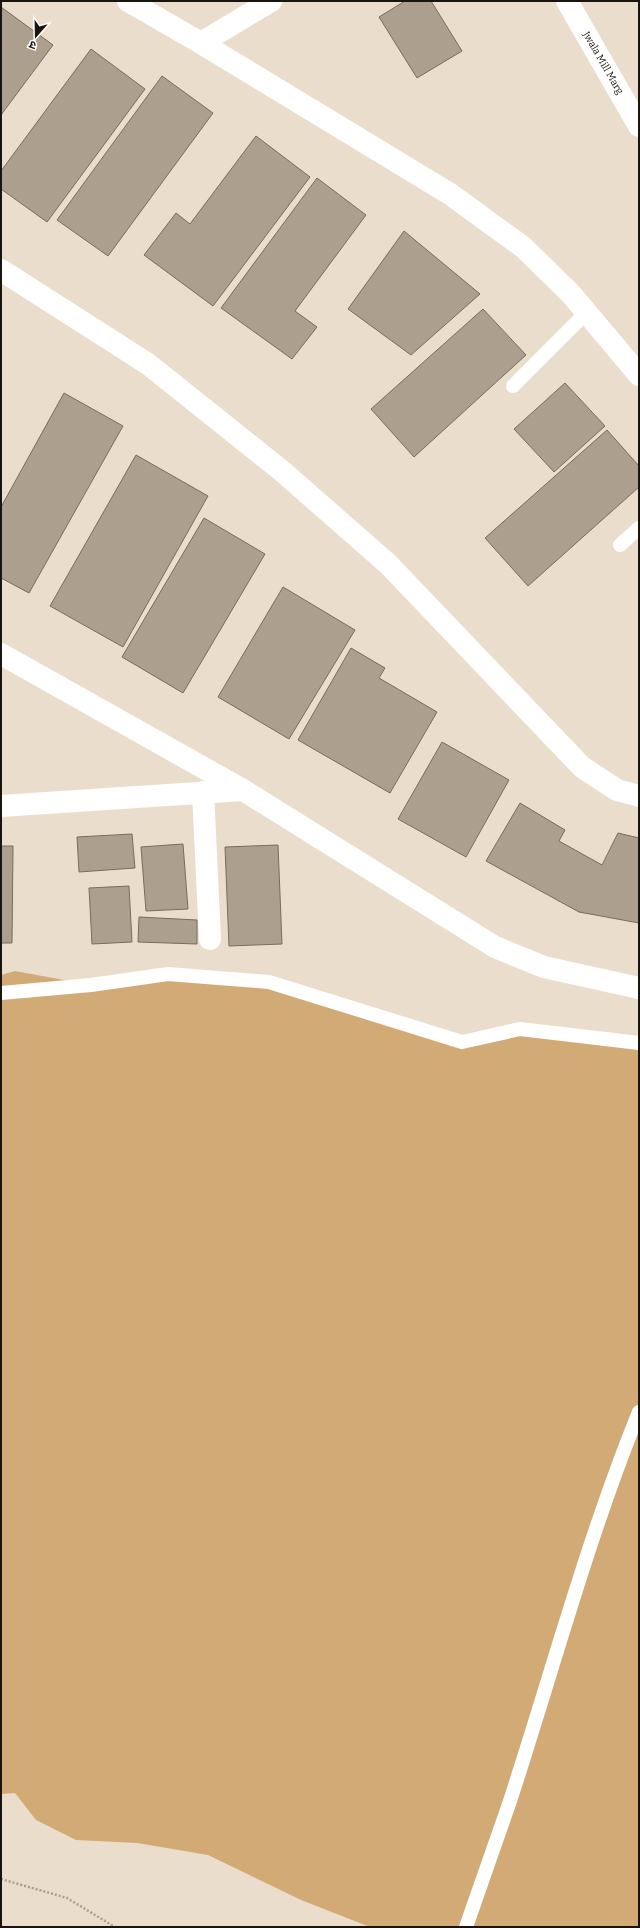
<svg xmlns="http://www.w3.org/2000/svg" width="640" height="1928" viewBox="0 0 640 1928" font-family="Bitter,'Noto Sans Devanagari',serif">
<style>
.green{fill:#d2aa75}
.building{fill:#ac9f8e;stroke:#796c5d}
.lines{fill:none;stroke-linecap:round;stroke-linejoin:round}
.path{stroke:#aa9e90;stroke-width:2.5;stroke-dasharray:2 2;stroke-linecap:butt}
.lane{stroke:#fff;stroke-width:14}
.street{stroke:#fff;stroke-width:22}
.secondary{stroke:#fff;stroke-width:22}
.labels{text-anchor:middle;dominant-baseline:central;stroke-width:4;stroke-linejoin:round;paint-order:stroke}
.street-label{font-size:10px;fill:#19140e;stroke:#fff}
</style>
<rect width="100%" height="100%" fill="#ebddcb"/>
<path class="green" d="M15,971L91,985L168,974L269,982L462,1042L520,1029L639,1043V1927H370L301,1900L208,1855L137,1843L76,1840L36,1820L15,1793L1,1794V975Z"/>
<path class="building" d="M405,1H431L462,51L417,78L379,17Z
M1,7L53,45L1,115Z
M91,49L145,89L47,222L1,189V171Z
M162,76L213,113L108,256L57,220Z
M256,136L310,177L213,306L144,255L176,213L190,224Z
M317,178L366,215L295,311L317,327L292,359L221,308Z
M404,231L480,294L411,355L348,309Z
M483,309L526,355L414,457L371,409Z
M565,383L605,426L554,472L514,429Z
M64,393L123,426L29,593L1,578V507Z
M607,430L639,466V487L528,586L485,538Z
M136,455L208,496L123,647L50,606Z
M204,518L265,554L183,693L122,657Z
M283,587L355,630L289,739L218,697Z
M351,648L385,668L379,678L437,712L390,793L298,740Z
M442,742L509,780L466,857L398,819Z
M520,803L565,830L559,841L602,865L618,833L639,838V923L579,912L486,861Z
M132,834L135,868L79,872L77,837Z
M183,844L188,909L146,911L141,847Z
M278,845L282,944L229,946L225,847Z
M1,846H13L12,943H1Z
M129,886L132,942L92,944L89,888Z
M139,917L197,920V944L138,942Z"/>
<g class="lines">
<path class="path" d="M1,1879L67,1898L115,1927"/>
<path class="lane" d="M513,386L587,312
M620,545L639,528
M1,993L91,985L168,974L269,982L462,1042L520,1029L639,1043
M466,1927C480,1886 495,1845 509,1804C552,1673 587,1540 639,1412"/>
<path class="street" d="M128,1L201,43L450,194L523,247L571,294L639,375
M201,43L271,1
M1,270L148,364L282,471L388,564L582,767L617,790L639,796
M1,654L243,790L495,947L544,967L639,988
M203,792L210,939
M1,806L243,790"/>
<path class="secondary" d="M567,1L639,126"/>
</g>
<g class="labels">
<g class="street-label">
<text transform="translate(603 63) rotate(60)">Jwala Mill Marg</text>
</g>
</g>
<rect width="640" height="1928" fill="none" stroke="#19140e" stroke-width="4"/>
<g transform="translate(36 36) rotate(200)" stroke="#ffffff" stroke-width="3" paint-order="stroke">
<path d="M0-3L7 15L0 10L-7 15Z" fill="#19140e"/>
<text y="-6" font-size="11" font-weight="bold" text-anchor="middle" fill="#19140e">उ</text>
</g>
</svg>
